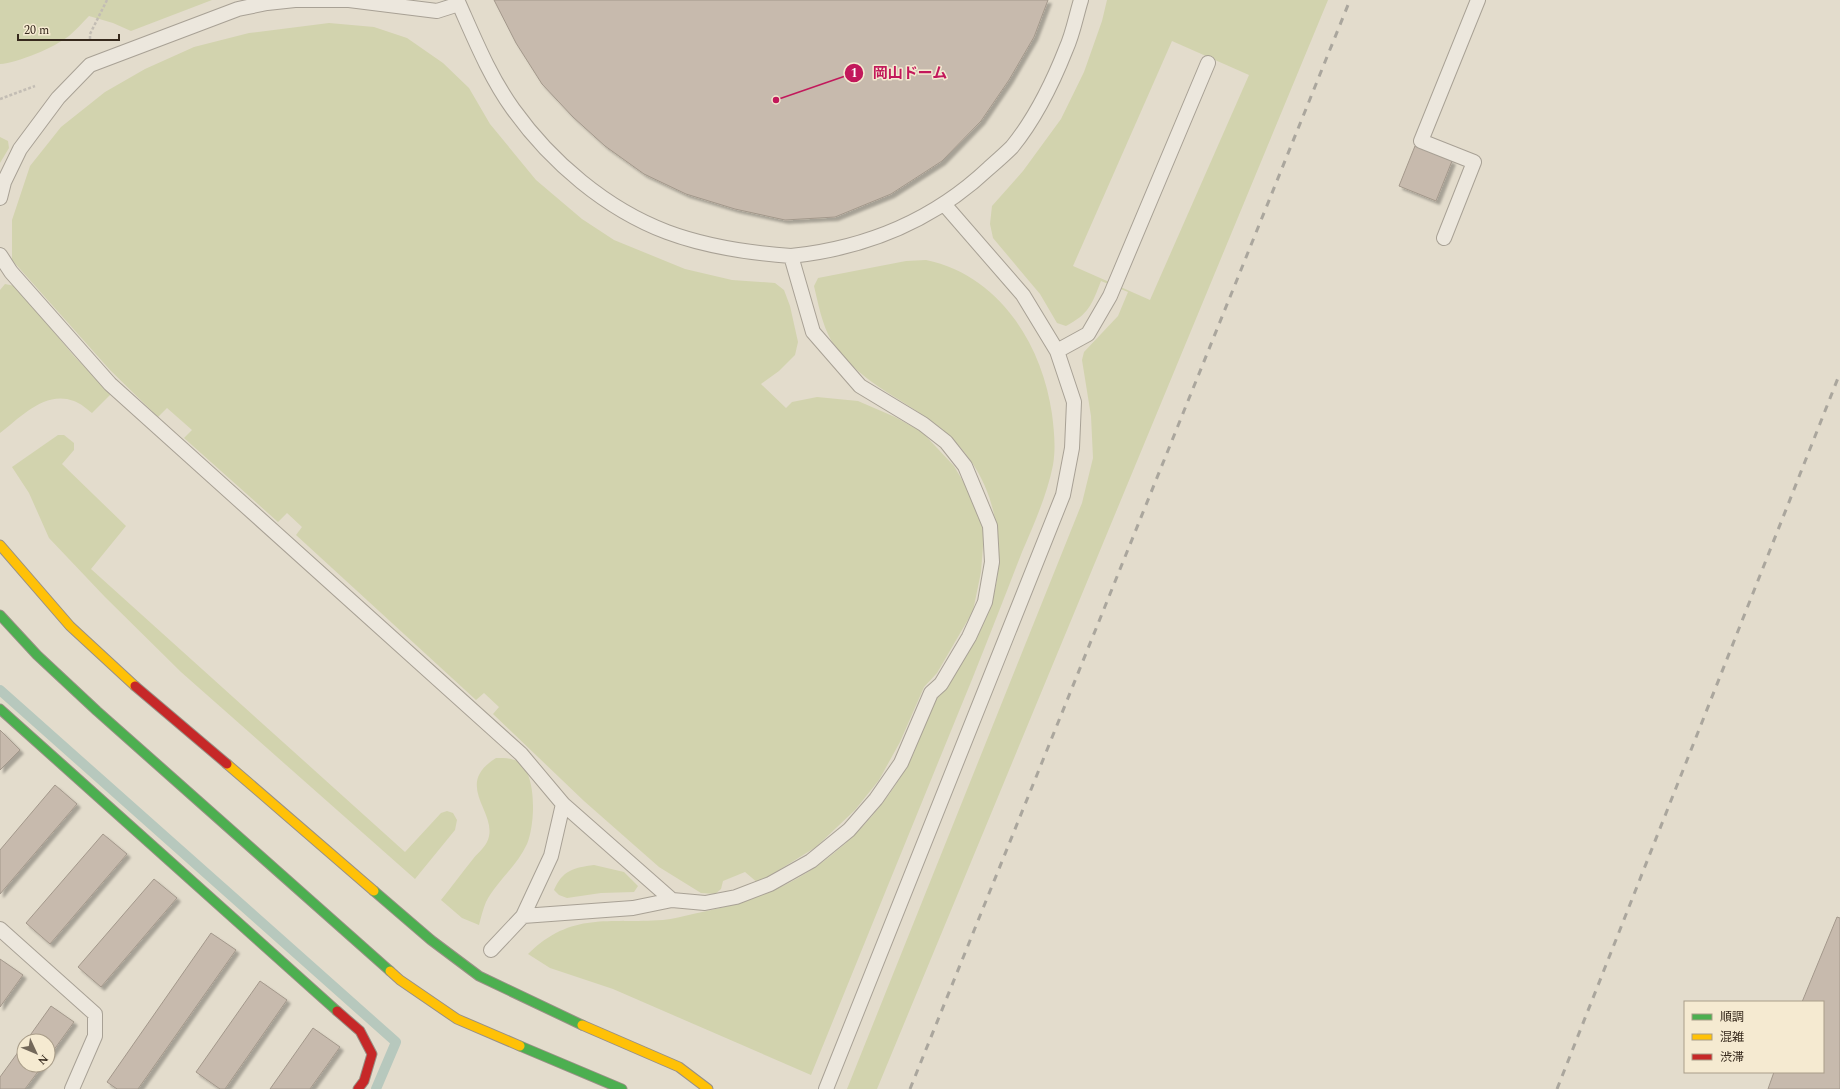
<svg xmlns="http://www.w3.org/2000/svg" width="1840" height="1089" viewBox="0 0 1840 1089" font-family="Spectral,'Noto Sans JP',serif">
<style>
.green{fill:#d2d3ae;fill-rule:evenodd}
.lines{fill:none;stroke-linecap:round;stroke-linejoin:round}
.stream{stroke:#b7c8bd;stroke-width:10}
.building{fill:#c7baad;stroke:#a3988b;filter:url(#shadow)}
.lane-casing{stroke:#a8a195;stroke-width:16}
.fast-casing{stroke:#989085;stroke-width:11}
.slow-casing{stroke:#989085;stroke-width:11}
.jam-casing{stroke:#989085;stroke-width:11}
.path{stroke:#c3bdb4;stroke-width:2.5;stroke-dasharray:3 2;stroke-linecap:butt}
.lane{stroke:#ece7dd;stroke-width:14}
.fast{stroke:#4caf50;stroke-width:9}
.slow{stroke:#ffc107;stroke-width:9}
.jam{stroke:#c62828;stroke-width:9}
.rail{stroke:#aaa69d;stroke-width:3;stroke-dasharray:7 7;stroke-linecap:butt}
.leader{fill:none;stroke:#c2185b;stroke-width:1.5}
.callout-dot{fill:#c2185b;stroke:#f5ead1;stroke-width:1.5}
.mark-label{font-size:12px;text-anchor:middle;font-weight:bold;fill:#fff}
.callout-label{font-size:15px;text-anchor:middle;font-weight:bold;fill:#c2185b;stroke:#f5ead1;stroke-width:3;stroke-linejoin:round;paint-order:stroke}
</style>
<defs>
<filter id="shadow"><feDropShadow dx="3.5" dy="3.5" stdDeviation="1" flood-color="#0004"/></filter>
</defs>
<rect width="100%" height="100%" fill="#e3dccc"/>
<path class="green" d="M0,0H212L131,31L113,23L89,16C82,23 76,30 69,36C55,47 18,63 0,64Z
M1107,0H1328L877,1089H847L1082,503L1093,458L1091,416L1082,360L1084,352L1118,316L1128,292L1101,281C1092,304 1089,314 1066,326L1057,323L1040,294L993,238L990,224L992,206L1023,171L1061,119L1084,72L1102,21ZM1172,41L1249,75L1150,300L1073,266Z
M329,23L374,27L407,38L443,63L469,88L490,124L536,180L582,219L614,240L685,269L732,280L775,283L784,290L790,306L798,342L795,355L779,371L761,384L786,408L792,402L817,397L858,401L895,417L922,432L954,466L974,500L984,533L981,572L973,611L937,673L924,687L900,742L879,780L855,810L816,847L758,883L745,872L723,881L721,889L715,894L701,893L659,867L584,801L493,714L499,707L484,693L476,700L296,535L302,527L287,513L278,522L184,438L192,430L167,408L158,417L110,370L12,260V220L30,166L61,127L105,92L145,69L194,47L249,33Z
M0,137L8,141L9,148L0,163Z
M926,260C999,275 1042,344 1052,414C1054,430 1056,448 1053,465C1047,495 1034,524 1022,552C1006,593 990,635 973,677C919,809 865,942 811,1075L613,989L550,968L528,954C572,911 608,924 663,920C673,919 683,916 693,914C734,906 772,895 808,872C851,845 890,801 913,755C920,739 926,710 936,698C939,694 943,691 946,687C986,630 1011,581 993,510C985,476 963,444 934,423C898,396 856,380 831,340C822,324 818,303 814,286L818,278L906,261Z
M5,284L15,286L74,356L111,394L92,413C87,409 80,403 74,401C45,390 21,417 0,433V290Z
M58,435H64L74,443V450L62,464L126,526L91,569L405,852L441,813L447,811L453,813L457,820L455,830L415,879L181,672L105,597L49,538L29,493L12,467Z
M496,758C503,758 511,758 517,761C538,772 535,826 527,844C517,866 497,881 486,902C483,909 481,917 479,925L462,918L441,900C452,886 462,873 473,859C477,854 484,848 487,842C501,814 451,786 496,758Z
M594,865L624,872L638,886L634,892L601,893L567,898L559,895L554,890C563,870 573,868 594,865Z"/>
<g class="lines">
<path class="stream" d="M0,690L396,1042L376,1089"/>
</g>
<path class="building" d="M494,0H1048L1034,37L1009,80L981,121L942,161L891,194L835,217L785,220L735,209L686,194L644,174L605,146L573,117L542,84L516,43Z
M1415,146L1452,161L1436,201L1399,186Z
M0,730L20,750L0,770Z
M55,785L77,804L0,894V850Z
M103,834L127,854L50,944L26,923Z
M154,879L177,898L101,987L78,967Z
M1837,917L1840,918V1089H1768L1774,1072H1823V1002H1802Z
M211,933L236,950L138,1089H117L107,1082Z
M0,959L23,975L0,1007Z
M260,981L287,1000L225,1089H220L196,1072Z
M51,1006L74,1022L48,1058V1041H26Z
M313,1028L340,1047L310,1089H270Z
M24,1044V1065H43L25,1089H0V1077Z"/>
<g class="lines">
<defs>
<path id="lane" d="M0,198L4,182L20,149L58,98L90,65L238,9L267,3L295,0H349L437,11L459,4C475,40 490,77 513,109C551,162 606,209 667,232C707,247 749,253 791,256L813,332L860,386L923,424L946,442L965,466L990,526L992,562L985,602L969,637L941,684L931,693L901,763L876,799L849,830L811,861L770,884L736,897L705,903L672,900L563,804L521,754L110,384L11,272L0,255
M1444,238L1474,162L1421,141L1478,0
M791,256C867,248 934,220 989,168C997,161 1005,154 1012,147C1034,120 1053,82 1066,49C1073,34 1076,16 1081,0
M1057,351L1088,334L1110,296L1208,63
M523,916L551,856L563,804
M0,929L95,1014V1036L72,1089
M491,950L523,916L633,908L672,900
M826,1089L1063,495L1072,448L1074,402L1057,351L1023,295L944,204"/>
<path id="fast" d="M0,615L37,655L97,711L390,971
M0,709L337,1011
M374,891L431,940L479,976L582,1025
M520,1046L622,1089"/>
<path id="slow" d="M0,545L70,626L135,686
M227,764L374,891
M390,971L400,980L457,1019L520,1046
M582,1025L679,1067L708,1089"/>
<path id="jam" d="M135,686L227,764
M337,1011L360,1031L372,1054L364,1081L358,1089"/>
</defs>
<use href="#lane" class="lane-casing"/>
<use href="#fast" class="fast-casing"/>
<use href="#slow" class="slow-casing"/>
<use href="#jam" class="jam-casing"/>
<path class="path" d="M90,39V34L107,0
M0,99L35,86"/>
<use href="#lane" class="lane"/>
<use href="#fast" class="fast"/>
<use href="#slow" class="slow"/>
<use href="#jam" class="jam"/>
<path class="rail" d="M910,1089L1350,0
M1557,1089L1840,373"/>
</g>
<path class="leader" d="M776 100L854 73"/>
<g class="callout-dot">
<circle cx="776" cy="100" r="4"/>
<circle cx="854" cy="73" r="10"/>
</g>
<g class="mark-label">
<text x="854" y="77">1</text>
</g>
<g class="callout-label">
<text x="910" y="78">岡山ドーム</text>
</g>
<rect x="1684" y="1001" width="140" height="72" fill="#f5ead1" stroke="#a99d89"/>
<rect x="1692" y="1014" width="20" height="6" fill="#4caf50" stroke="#a99d89"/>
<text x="1720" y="1021" font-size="12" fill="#36291d">順調</text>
<rect x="1692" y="1034" width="20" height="6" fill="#ffc107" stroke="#a99d89"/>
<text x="1720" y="1041" font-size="12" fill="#36291d">混雑</text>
<rect x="1692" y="1054" width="20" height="6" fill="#c62828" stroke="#a99d89"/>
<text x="1720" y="1061" font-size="12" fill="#36291d">渋滞</text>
<g transform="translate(36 1053) rotate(134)"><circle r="19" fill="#f5ead1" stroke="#a99d89"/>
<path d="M0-3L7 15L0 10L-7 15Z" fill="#73685a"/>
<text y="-6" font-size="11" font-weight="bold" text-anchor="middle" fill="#36291d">N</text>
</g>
<path d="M18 34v6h101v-6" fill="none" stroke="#36291d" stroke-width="2"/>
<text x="24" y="34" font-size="12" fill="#36291d" stroke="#f5ead1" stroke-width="3" paint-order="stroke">20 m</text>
</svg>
